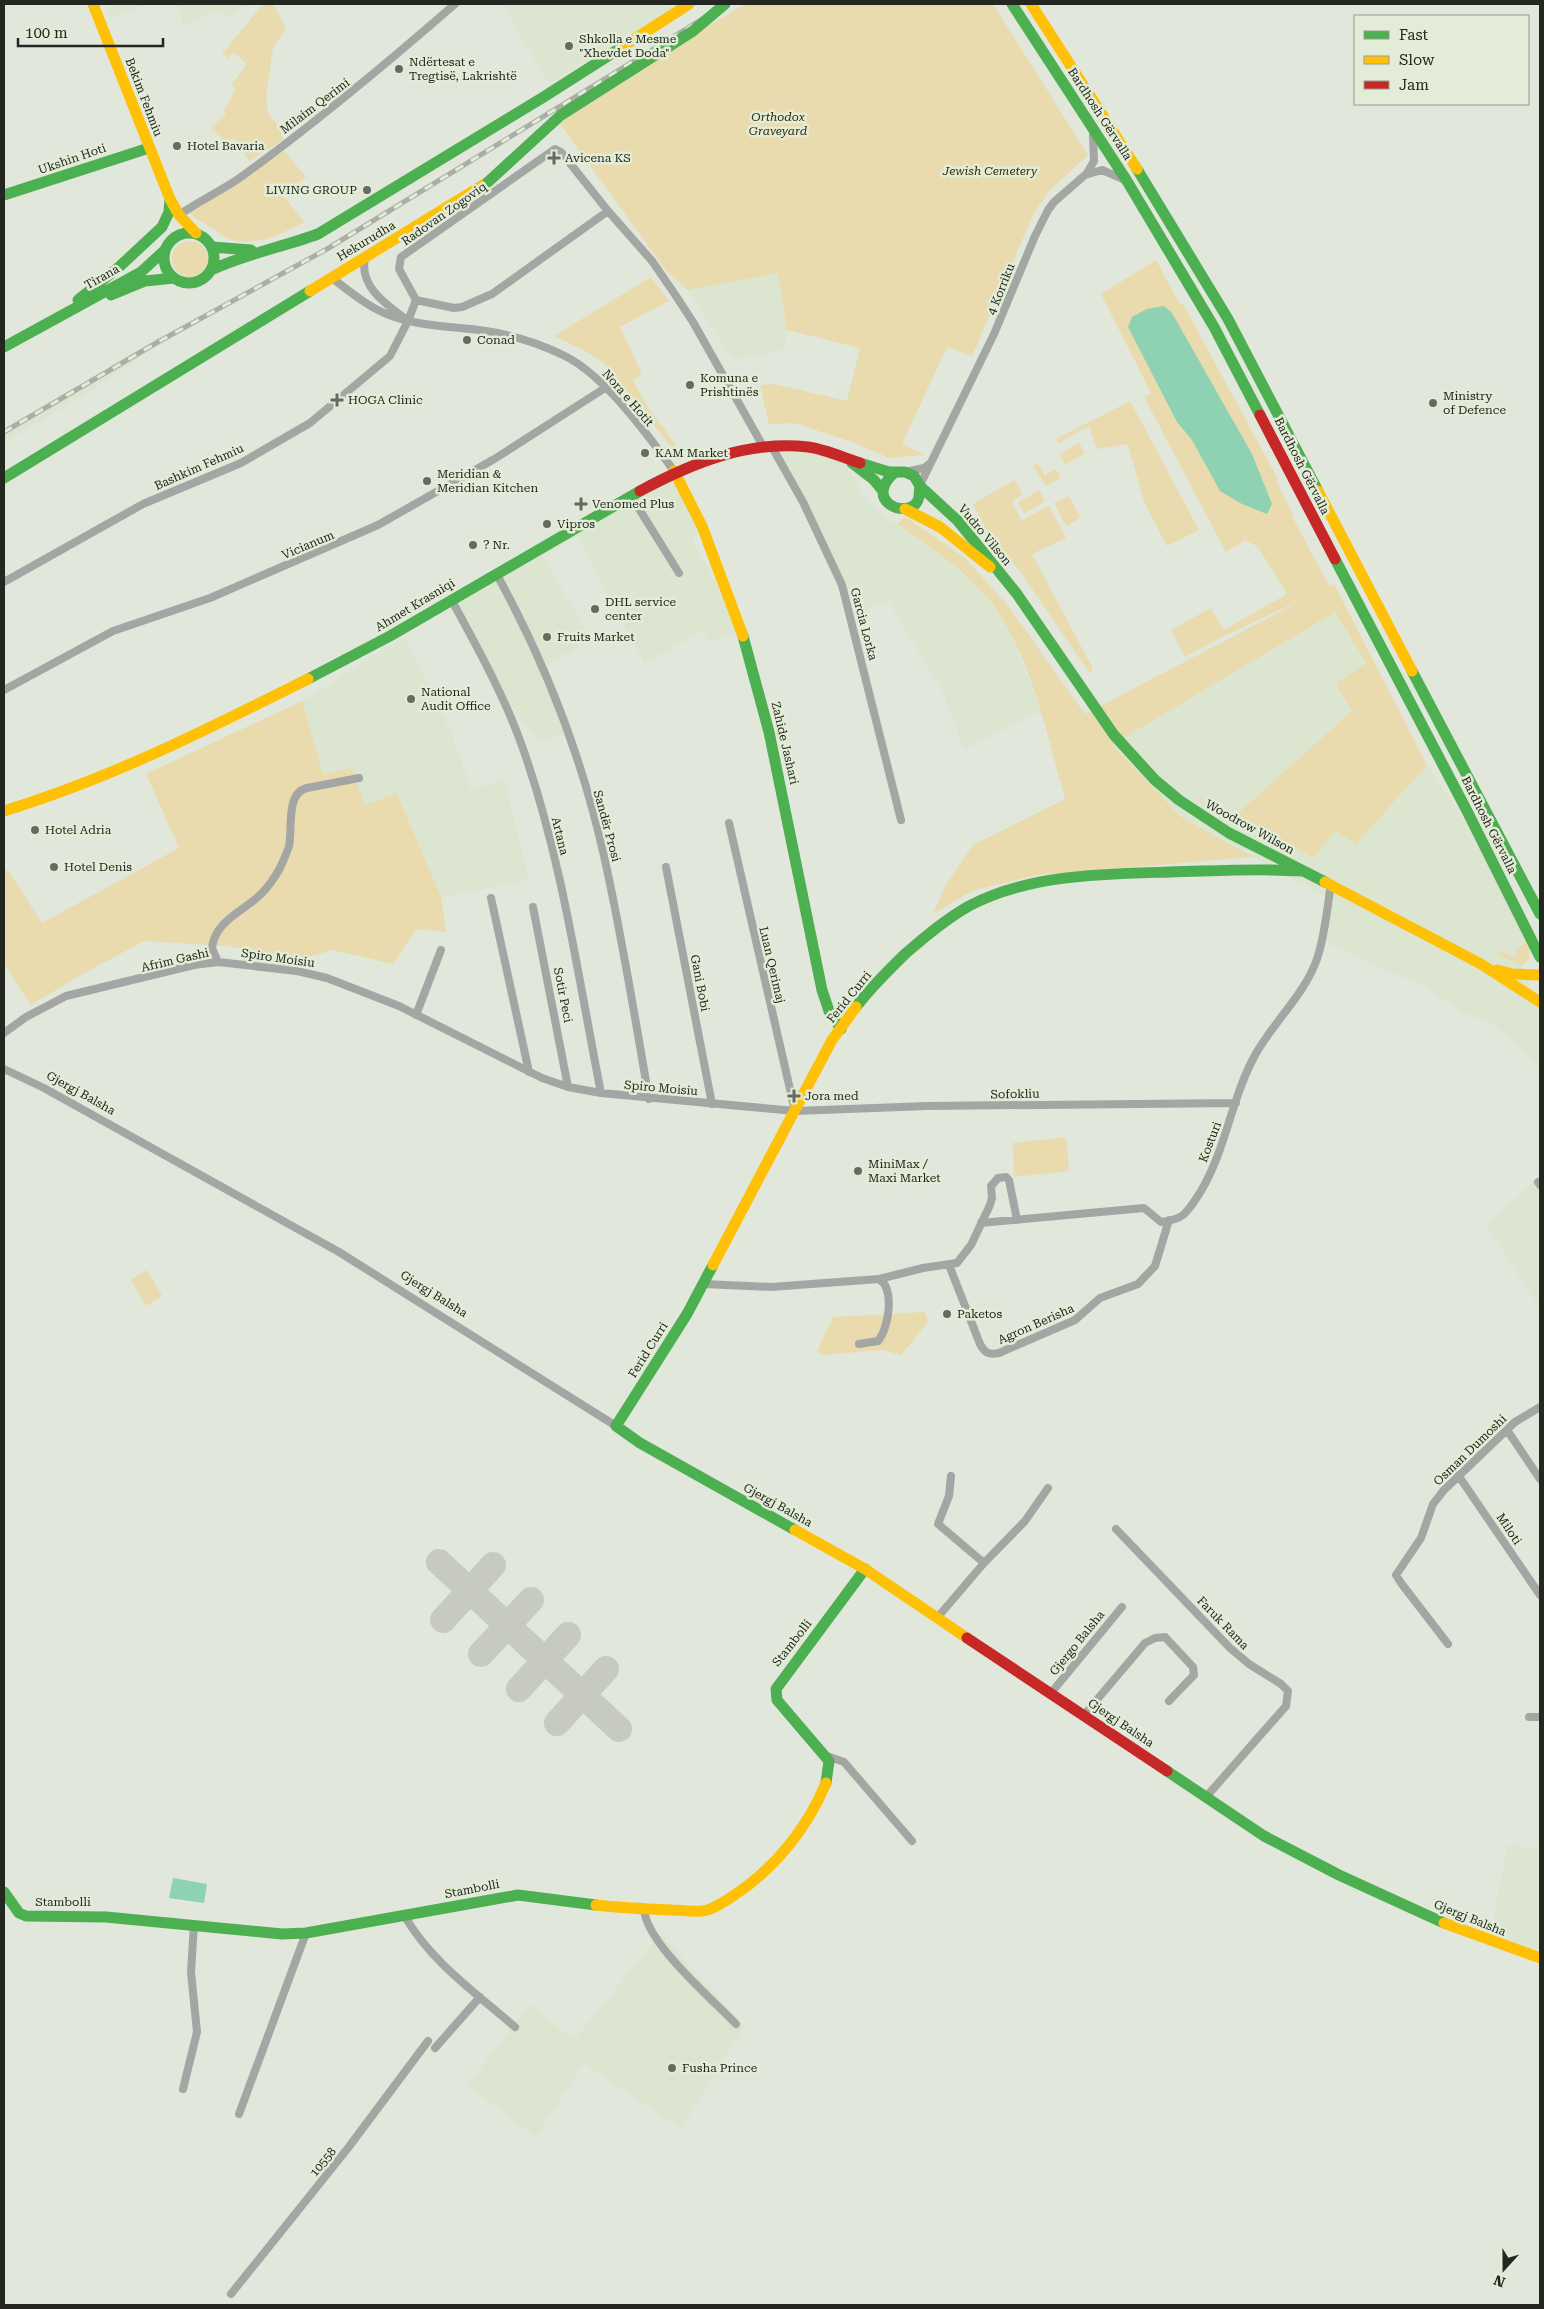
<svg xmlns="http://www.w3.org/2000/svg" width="1544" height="2309" viewBox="0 0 1544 2309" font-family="'Roboto Serif',serif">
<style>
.built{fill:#dbe5cf}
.green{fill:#e9dbae}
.water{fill:#8ed1b3}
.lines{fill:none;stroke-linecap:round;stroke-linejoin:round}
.taxiway{stroke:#c6cac1;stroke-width:26}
.street{stroke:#a3a6a2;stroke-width:8}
.fast{stroke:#4caf50;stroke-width:11}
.slow{stroke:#ffc107;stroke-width:11}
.jam{stroke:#c62828;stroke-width:11}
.rail-casing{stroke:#aaaea7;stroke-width:5}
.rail{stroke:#e2ecd6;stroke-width:3;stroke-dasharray:9;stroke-linecap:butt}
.fast-bridge{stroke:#4caf50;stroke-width:11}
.poi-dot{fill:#666a61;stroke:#e2ecd6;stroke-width:2}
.labels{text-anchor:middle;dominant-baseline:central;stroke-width:5;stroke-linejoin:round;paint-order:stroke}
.poi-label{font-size:12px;fill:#23271f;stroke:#e2ecd6;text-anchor:start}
.street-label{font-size:12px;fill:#23271f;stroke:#e2ecd6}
.park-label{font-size:12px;font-style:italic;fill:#362a05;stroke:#e2ecd6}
</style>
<rect width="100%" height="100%" fill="#e1e7db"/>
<path class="built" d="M114,4H149L111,18L106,7Z
M175,4H251L227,18L220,8L184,25Z
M502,4H668L672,9L549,84Z
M778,273L787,330L784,350L733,360L688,290Z
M161,336L163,340L108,380L4,443V430Z
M772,447L840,455L869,505L946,560L983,593L1011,633L1040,711L964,749L942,690L888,600L861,613L846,604L842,585L770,451Z
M674,471L702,526L698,534L692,539L718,586L737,633L708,642L703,631L644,663L577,536L542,556L591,639L546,665L573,730L539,741L508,702L457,603Z
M1335,612L1366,663L1352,711L1236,815L1335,831L1356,844L1427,765L1466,823L1529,946V959L1522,965L1540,1011V1068L1492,1023L1466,1014L1425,987L1320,940L1329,897L1285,875L1181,817L1112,745Z
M404,637L452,735L471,789L505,780L529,880L441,897L397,794L365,805L323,774L302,701Z
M1540,1176V1308L1487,1226Z
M1508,1845L1540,1849V1951L1490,1935Z
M661,1934L744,2026L681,2129L584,2063L535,2137L468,2085L530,2004L574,2040Z"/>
<path class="green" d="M263,4H273L286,28L273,48L266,96L268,113L279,127L283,140L249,161L234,138L226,142L211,128L226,113L224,109L236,90L231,85L247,64L233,52L229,58L222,54Z
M745,4H993L1088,155L1049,191L1034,213L972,356L947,347L902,444L924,455L889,458L855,443L794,423L769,424L760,385L774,384L847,401L860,348L787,330L778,273L688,290L667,272L555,117Z
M284,151L306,177L283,195L304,222C282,234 254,248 229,239C223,237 218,231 212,228C204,223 197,220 189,213Z
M172 259a18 18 0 1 1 36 0a18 18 0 1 1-36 0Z
M1156,260L1179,303L1183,304L1278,479L1277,483L1293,515V518L1329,586L1334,584L1427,765L1356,844L1335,831L1314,858L1236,815L1352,711L1336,684L1366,663L1335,612L1112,745L1181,817L1253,857L1036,875L972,891L933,914L945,886L973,845L1065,799C1046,733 1030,646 983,593C959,566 926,545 897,524L905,517L965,558L1009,607L1085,714L1310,596L1226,635L1185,657L1171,630L1211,608L1224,630L1287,594L1258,547L1245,540L1226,552L1144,397L1151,393L1101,294Z
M651,277L669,301L620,327L642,374L633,381L648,407L676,445L672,448L605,364L587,352L554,336Z
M1130,401L1199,530L1167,546L1144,502L1128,444L1097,449L1089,426L1059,443L1056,439Z
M1079,443L1085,453L1065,465L1060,454Z
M1038,463L1045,475L1056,469L1061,478L1046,486L1033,466Z
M1014,480L1023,494L1012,502L1021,519L1016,523L1049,506L1066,538L1032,554L1092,667V674L1088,671L1022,574L986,529L973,504Z
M1039,490L1045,501L1024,514L1018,503Z
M1069,496L1080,518L1066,526L1054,503Z
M302,701L323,774L352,768L365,805L397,794L441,897L446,932L416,929L393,964L333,950L300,959L227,946L144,941L81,975L31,1005L4,964V872L8,870L42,923L179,848L146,774Z
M1527,941L1529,946V959L1522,965L1497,955L1499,950L1514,958L1519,955L1515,951Z
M1066,1137L1069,1171L1014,1177L1013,1143Z
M147,1270L162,1296L146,1306L131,1280Z
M925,1312L928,1322L901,1355L882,1350L823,1355L817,1351L833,1317Z"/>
<path class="water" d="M1164,306L1172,313L1252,454L1272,504L1267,514L1242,504L1220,491L1192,440L1177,422L1128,327L1132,317L1147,309Z
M173,1878L207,1884L204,1903L169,1898Z"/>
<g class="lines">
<path class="taxiway" d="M439,1562L619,1729
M443,1620L493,1565
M481,1654L531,1600
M519,1689L568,1635
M557,1723L606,1669"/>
<path class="street" d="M1087,173L1094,161L1093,135
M608,211L492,294L462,307L454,308L416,300L399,269L401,257L555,149L561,152L608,211L652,261L674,293L693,322L764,448
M179,215C199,201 221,191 241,177C316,123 386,64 455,4
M365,258C359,285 384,303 403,317
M332,278C349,291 368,307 389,315C420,327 453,326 486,331C512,335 541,344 565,356C605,376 648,435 674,471
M772,447L803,502L842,585L901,820
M905,472L924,468L929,464
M920,485L994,334L1035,236L1048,210L1054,202L1085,175L1102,170L1123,179
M631,496L679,573
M496,573C545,662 582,757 604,856C622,936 635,1018 649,1099
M4,582L143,504L241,463L310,423L390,356L408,321L416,300
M451,599C477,647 504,695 522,746C562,858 578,977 601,1093
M4,690L113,631L210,598L378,525L496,458L605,388
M729,823L795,1111
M666,867L712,1104
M491,898L529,1072
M533,907L568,1087
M218,962L212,948C215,920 245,911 262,893C270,885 275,877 280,868C283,861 287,853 289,846C293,830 285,793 307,788L359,778
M416,1015L441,950
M4,1033L26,1017L66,996L194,965L218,962L297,971L327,978L399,1006L542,1078L568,1087L601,1093L795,1111L927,1106L1236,1103
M4,1069L44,1088L339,1252L616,1426
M1538,1182L1540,1185
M981,1223L1144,1208L1161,1222C1168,1221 1177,1220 1183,1215C1190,1209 1196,1199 1201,1191C1226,1149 1231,1100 1254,1057C1272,1023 1304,996 1317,959C1325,935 1327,909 1331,884
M949,1265L980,1344C985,1353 988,1355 999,1353L1075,1320L1100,1298L1138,1284L1155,1266L1169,1220
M879,1279L923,1268L957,1263L971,1245L990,1205L992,1198L991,1186L998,1178L1006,1177L1009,1180L1017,1220
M703,1284L771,1287L879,1279C895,1289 889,1328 878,1341L859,1344
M1507,1430L1540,1479
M1458,1475L1540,1595
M951,1476L949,1496L938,1524L984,1563
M1116,1529L1230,1648L1249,1664L1281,1684L1288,1691L1286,1706L1206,1797
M937,1618L984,1563L1025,1521L1048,1488
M1448,1644L1401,1583L1396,1575L1421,1538L1433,1504L1444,1490L1515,1422L1540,1407
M1051,1693L1122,1607
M1084,1715L1145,1643L1155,1638L1165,1637L1193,1667L1194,1675L1169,1701
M1529,1717H1540
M827,1756L844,1762L912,1841
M644,1909C646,1943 712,1999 736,2024
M404,1915C430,1961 476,1993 515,2027
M435,2048L480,1997
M183,2089L197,2032L191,1972L194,1925
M239,2114L306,1933
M231,2294L348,2148L428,2041"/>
<path class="fast" d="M1012,4L1127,181L1214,327L1260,415
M1137,169L1228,319L1318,491
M4,195L149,148
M164 258a25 25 0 1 1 50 0a25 25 0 1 1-50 0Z
M212,247L251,250
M211,270C245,254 283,247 318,234L542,98L622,47
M111,295L145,281L174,278
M78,300L119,267L162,227L169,212L170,199
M4,347L141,272L165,250
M852,463L874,480L883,491
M860,463L889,472H905L914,476L920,486L958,521L1017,594L1114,735L1155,780L1179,800L1229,833L1325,882
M894,473C863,501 906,519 917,502C920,498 919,491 920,486
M4,478L310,291
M1335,559L1466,809L1540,957
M743,636L769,732L822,990L829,1011L841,1029
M1412,671L1540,914
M308,679L390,636L640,491
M856,1007C870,988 888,971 905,954C925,937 946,919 969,906C1029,874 1104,874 1170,872C1214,871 1258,868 1303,871
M713,1265L687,1314L616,1426L640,1443L795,1530
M1167,1771L1264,1836L1339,1875L1444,1923
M826,1783L829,1761L777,1700L776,1689L865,1569
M4,1892L19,1913L26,1916L106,1917L282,1934L306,1933L518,1895L596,1905"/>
<path class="slow" d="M93,4L170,199L179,215L196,233
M1031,4L1137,169
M622,47L689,4
M310,291L488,182
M674,471L702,526L743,636
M1318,491L1412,671
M905,509L940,527L990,567
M4,811C114,777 206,730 308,679
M1325,882L1481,964L1540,1002
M1497,970L1512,974L1540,975
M713,1265L832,1040L856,1007
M795,1530L865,1569L967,1638
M596,1905C621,1908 646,1909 672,1910C681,1910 692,1912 702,1911C712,1910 724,1902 733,1896C774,1869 807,1829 826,1783
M1444,1923L1540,1958"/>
<path class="jam" d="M1260,415L1335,559
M640,491C692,463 748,440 808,447C825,449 844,458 860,463
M967,1638L1167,1771"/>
<defs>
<path id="rail" d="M4,432L158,342L327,249L727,4"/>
</defs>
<use href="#rail" class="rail-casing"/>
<use href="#rail" class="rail"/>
<path class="fast-bridge" d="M488,182L561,115L693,31L725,4"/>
</g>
<g class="poi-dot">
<circle cx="569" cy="46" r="5"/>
<circle cx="399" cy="69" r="5"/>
<circle cx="177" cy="146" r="5"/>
<path d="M551.5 150.5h5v5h5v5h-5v5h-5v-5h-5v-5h5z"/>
<circle cx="367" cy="190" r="5"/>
<circle cx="467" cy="340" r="5"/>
<circle cx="690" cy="385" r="5"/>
<path d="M334.5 392.5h5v5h5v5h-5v5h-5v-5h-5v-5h5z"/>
<circle cx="1433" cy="403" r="5"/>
<circle cx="645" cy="453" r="5"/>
<circle cx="427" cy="481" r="5"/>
<path d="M578.5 496.5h5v5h5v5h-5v5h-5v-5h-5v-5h5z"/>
<circle cx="547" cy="524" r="5"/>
<circle cx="473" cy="545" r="5"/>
<circle cx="595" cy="609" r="5"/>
<circle cx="547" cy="637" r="5"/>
<circle cx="411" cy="699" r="5"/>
<circle cx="35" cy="830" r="5"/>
<circle cx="54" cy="867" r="5"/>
<path d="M791.5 1088.5h5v5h5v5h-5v5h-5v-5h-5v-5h5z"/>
<circle cx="858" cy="1171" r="5"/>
<circle cx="947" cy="1314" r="5"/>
<circle cx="672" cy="2068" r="5"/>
</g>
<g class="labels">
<g class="poi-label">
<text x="579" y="39">Shkolla e Mesme<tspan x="579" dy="14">"Xhevdet Doda"</tspan></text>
<text x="409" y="62">Ndërtesat e<tspan x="409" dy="14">Tregtisë, Lakrishtë</tspan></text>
<text x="187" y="146">Hotel Bavaria</text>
<text x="565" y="158">Avicena KS</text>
<text x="357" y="190" text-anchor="end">LIVING GROUP</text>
<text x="477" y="340">Conad</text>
<text x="700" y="378">Komuna e<tspan x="700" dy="14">Prishtinës</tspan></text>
<text x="1443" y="396">Ministry<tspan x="1443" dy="14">of Defence</tspan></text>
<text x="348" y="400">HOGA Clinic</text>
<text x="655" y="453">KAM Market</text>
<text x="437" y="474">Meridian &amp;<tspan x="437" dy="14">Meridian Kitchen</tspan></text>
<text x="592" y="504">Venomed Plus</text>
<text x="557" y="524">Vipros</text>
<text x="483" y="545">? Nr.</text>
<text x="605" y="602">DHL service<tspan x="605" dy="14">center</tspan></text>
<text x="557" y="637">Fruits Market</text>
<text x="421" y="692">National<tspan x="421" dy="14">Audit Office</tspan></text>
<text x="45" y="830">Hotel Adria</text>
<text x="64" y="867">Hotel Denis</text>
<text x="805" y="1096">Jora med</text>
<text x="868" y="1164">MiniMax /<tspan x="868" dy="14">Maxi Market</tspan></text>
<text x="957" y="1314">Paketos</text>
<text x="682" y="2068">Fusha Prince</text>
</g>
<g class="street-label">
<text transform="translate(144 97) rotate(69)">Bekim Fehmiu</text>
<text transform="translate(315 106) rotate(-37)">Milaim Qerimi</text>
<text transform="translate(1100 114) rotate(57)">Bardhosh Gërvalla</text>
<text transform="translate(72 159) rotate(-19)">Ukshin Hoti</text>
<text transform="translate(444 214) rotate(-35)">Radovan Zogoviq</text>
<text transform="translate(366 241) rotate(-31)">Hekurudha</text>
<text transform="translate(102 277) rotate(-29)">Tirana</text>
<text transform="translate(1001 289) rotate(-68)">4 Korriku</text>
<text transform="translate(628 398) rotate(49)">Nora e Hotit</text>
<text transform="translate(1302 466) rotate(63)">Bardhosh Gërvalla</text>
<text transform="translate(199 467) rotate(-24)">Bashkim Fehmiu</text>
<text transform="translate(985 535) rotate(50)">Vudro Vilson</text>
<text transform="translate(308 545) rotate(-23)">Vicianum</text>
<text transform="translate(415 605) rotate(-31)">Ahmet Krasniqi</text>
<text transform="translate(864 624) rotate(75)">Garcia Lorka</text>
<text transform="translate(785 743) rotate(77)">Zahide Jashari</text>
<text transform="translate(1489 825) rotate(63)">Bardhosh Gërvalla</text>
<text transform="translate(607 826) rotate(75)">Sandër Prosi</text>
<text transform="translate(1250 827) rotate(29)">Woodrow Wilson</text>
<text transform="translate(560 836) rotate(76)">Artana</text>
<text transform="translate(278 958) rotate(8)">Spiro Moisiu</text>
<text transform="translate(175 960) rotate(-13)">Afrim Gashi</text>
<text transform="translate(772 965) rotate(77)">Luan Qerimaj</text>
<text transform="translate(700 983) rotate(79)">Gani Bobi</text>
<text transform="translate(563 995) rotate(79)">Sotir Peci</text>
<text transform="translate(849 997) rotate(-51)">Ferid Curri</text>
<text transform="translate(661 1088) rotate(5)">Spiro Moisiu</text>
<text transform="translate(81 1093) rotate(29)">Gjergj Balsha</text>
<text transform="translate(1015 1094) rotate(-1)">Sofokliu</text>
<text transform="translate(1210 1142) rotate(-69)">Kosturi</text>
<text transform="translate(434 1294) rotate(32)">Gjergj Balsha</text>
<text transform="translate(1036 1324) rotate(-24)">Agron Berisha</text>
<text transform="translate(648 1350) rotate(-58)">Ferid Curri</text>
<text transform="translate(1470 1450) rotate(-44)">Osman Dumoshi</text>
<text transform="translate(778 1505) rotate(29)">Gjergj Balsha</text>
<text transform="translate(1509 1529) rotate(56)">Miloti</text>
<text transform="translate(1223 1623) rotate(46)">Faruk Rama</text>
<text transform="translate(792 1643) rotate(-52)">Stambolli</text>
<text transform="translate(1077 1643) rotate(-51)">Gjergo Balsha</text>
<text transform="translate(1121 1723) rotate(34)">Gjergj Balsha</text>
<text transform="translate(472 1889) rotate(-11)">Stambolli</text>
<text x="63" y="1902">Stambolli</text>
<text transform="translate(1470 1918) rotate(22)">Gjergj Balsha</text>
<text transform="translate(323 2162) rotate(-51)">10558</text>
</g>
<g class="park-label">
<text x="778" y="117">Orthodox<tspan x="778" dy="14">Graveyard</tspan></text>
<text x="990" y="171">Jewish Cemetery</text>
</g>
</g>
<rect width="1544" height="2309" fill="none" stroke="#23271f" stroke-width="10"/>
<rect x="1354" y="15" width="175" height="90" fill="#e2ecd6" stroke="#969d8d"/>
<rect x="1364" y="31" width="25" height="8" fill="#4caf50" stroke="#969d8d"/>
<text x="1399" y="40" font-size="15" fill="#23271f">Fast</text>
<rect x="1364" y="56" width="25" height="8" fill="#ffc107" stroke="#969d8d"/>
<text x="1399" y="65" font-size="15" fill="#23271f">Slow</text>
<rect x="1364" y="81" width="25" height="8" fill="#c62828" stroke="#969d8d"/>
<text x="1399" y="90" font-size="15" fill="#23271f">Jam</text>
<g transform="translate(1504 2269) rotate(201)" stroke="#e2ecd6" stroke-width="4" paint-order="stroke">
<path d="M0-4L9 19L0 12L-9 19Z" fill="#23271f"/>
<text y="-8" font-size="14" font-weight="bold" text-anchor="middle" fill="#23271f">N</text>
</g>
<path d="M18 38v8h145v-8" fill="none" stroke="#23271f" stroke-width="2.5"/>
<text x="25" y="38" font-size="15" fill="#23271f" stroke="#e2ecd6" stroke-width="4" paint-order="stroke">100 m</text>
</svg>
